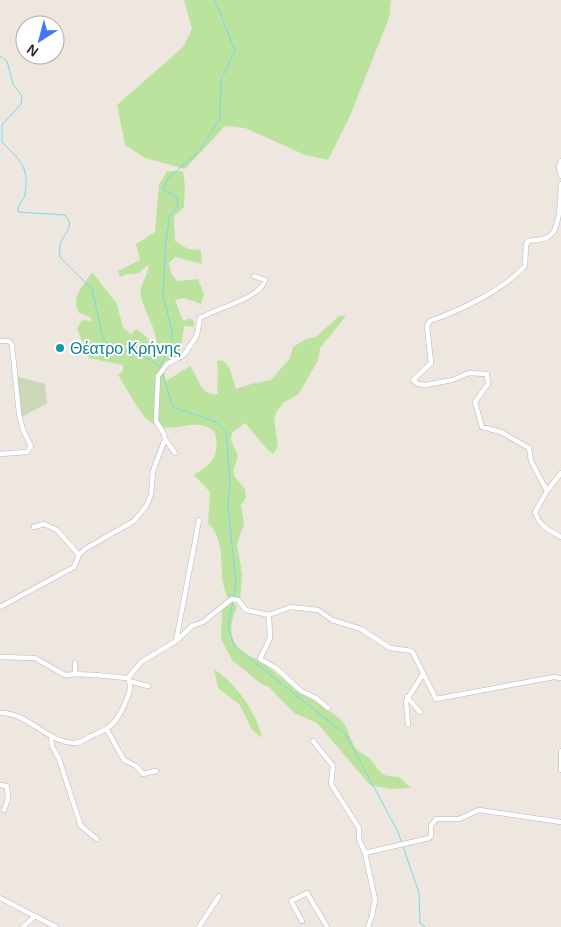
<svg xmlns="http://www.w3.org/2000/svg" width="561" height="927" viewBox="0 0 561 927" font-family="Arial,sans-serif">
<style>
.green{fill:#bce39e}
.cemetery{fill:#cad8b7}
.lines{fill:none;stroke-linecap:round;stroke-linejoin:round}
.stream{stroke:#76d8ed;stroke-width:1}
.minor-casing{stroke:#b3b7c0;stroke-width:5.5}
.minor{stroke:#fff;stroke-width:4.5}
.culture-dot{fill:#0f9aa8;stroke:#fff;stroke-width:2}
.labels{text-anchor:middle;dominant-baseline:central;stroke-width:4;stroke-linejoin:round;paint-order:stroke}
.culture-label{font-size:16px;fill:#0d838f;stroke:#fff;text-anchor:start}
</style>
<rect width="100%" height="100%" fill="#eee7e0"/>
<path class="green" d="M184,0H391L389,18L350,116L328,160L305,155L245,128L225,126L185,169L145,158L125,145L117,105L183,47L192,29Z
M167,171H183L185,186L184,207L174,216L175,241L188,249L201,250L202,264L175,257L169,263L171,273L177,281L198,279L204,294L201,304L184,298L175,300L183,321L190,318L194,321V327L184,326L180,356L163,368L166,381L190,366C199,377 199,396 218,394C216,383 219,373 217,361L222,360L229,367L236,389L251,384L271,380L290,358L293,347L306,339L316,337L339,316H346L320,348L318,360L299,394L283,403L277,411L274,419L278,446L273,454L266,448L245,423L232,433L231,440L238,456L234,468V476L245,489L246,498L241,505L244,524L237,544L242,574L240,601L227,597C226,591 222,584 222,577C221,558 223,538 208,523L210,492L194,475C213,463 220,456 215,432C192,413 174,439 149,421C139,413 126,387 118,375L123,371V365L89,358L77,329L82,320L92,321L90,317L79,313C70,296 83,287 92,272L117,304L123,328L131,334L136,329L147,337L151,345L157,346C155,324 145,314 141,296C138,284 149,277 148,265C133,280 133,270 120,277L118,271L140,260L136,244L155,232L159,184Z
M229,603H234L237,607C232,619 228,630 235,643C241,653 253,657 262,663C274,670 284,681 295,689C311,699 328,708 342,721C348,728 348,734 352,741C357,755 364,752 370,759C383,773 377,776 399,777L411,788L391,789L370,785L317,723L294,713L269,687L261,684L232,660L221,639L222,610Z
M214,669C237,685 256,711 262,738L252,730L240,705L218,688Z"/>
<path class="cemetery" d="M16,376L45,384L47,403L20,418Z"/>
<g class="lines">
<path class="stream" d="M0,56L7,61L13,84L22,96L21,104L2,125V142C19,160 30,166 25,194C24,201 17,204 18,212L65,215C76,227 63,233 60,245C59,248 60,253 60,257L92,289L103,338L110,346L149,359L161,368
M160,366L171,346L172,332L163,294L166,238L170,215L178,206L177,197L163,190L168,178L199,152L220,118L221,80L235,51L215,0
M162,372L173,407L216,422L226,432L230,482L228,505L236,584L228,626L234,646L346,735L398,832L419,893L420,923L425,927"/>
<defs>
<path id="minor" d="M561,161L559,167L561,176
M561,184C560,196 561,231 548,237C543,240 534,240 528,241L526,245L525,266C502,291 461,310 430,321L427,326L431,363L413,380L418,384L426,385L452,380L469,373L487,374L488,384L475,402L482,427L501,432L529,448L531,461L547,491L535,512C539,526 549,530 561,537
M0,341H9L12,345L19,414L23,430L31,446L27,452L0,454
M165,439L175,453
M547,491L561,473
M34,527L44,524L57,530L79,555
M0,607L74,567L79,555L85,549L134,521L147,505L151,495L153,471L165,439L164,434L156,421L158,376L167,364L184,355L197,335L200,318C217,308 261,298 265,280L254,276
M269,615L270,638L260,659L276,668L301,691L316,698L328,708
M176,641L199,520
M0,657L35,658L65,675C85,672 107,677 128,678L141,662L176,641L192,626L203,622L232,599L238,600L246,610L269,615L291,607L318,610L332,620L361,629L390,648L412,651L436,699L554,677L561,678
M75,672V663
M129,681L148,686
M407,697L420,712
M0,713C28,712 47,743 75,743C82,743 87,738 93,735C109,729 115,724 123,708C127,698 133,689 128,678
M408,724L406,701L423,674
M107,730L124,760L136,766L143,774L156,771
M51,736L52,746L59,759L81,826L97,839
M313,741L333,766L331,784L359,828V839L365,853L375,899L372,916L368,927
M561,751V770
M0,785L7,786L8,799L4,810
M365,853L429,838L431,836V826L436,819H459L479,810L561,822
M0,898L56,927
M302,921L291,901L307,893L327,927
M23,927L35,916
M199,927L219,896"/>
</defs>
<use href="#minor" class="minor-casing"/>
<use href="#minor" class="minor"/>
</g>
<circle class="culture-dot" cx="60" cy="348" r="5"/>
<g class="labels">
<g class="culture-label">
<text x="70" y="348">Θέατρο Κρήνης</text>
</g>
</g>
<g transform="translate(40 40) rotate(216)"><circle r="24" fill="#ffffff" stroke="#ababab"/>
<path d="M0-4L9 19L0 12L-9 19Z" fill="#4475f7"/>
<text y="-8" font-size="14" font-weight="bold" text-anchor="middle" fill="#2d2d2d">N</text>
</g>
</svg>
